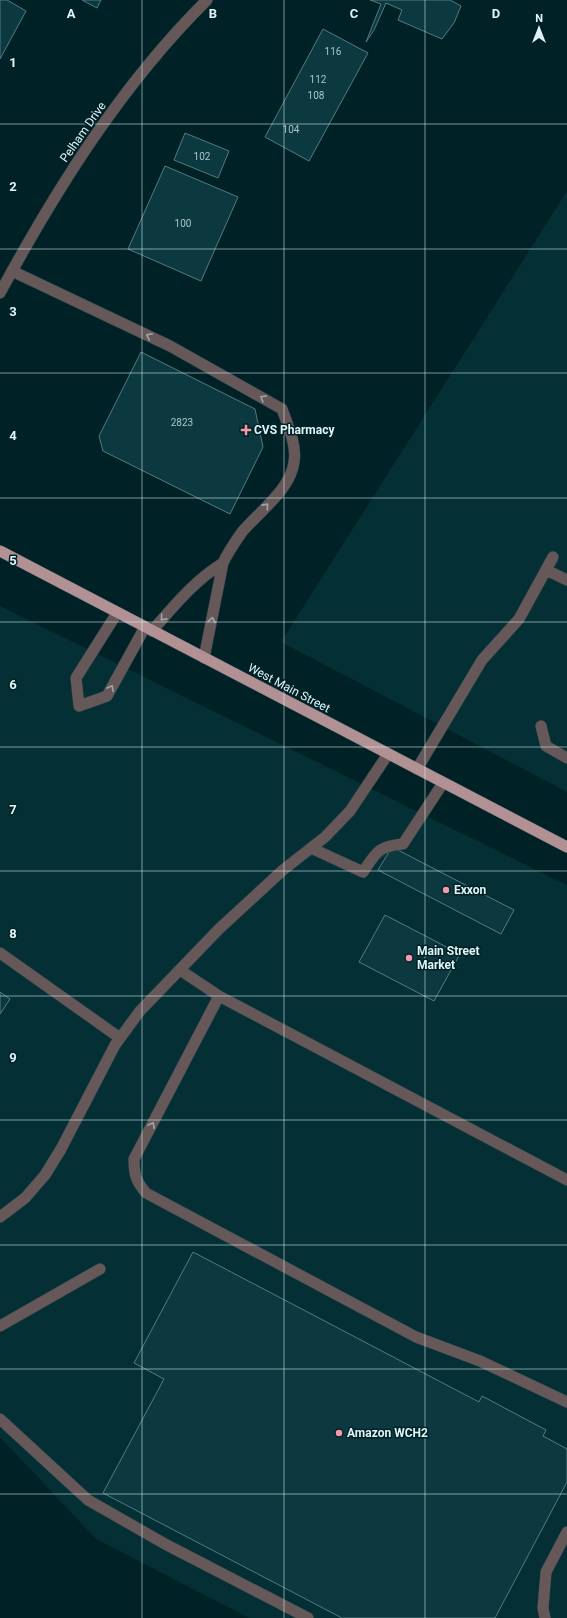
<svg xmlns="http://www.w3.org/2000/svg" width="567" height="1618" viewBox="0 0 567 1618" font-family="Roboto,sans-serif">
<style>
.built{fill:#042f35}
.building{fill:#0b393f;stroke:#517c83}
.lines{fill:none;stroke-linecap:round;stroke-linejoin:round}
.service-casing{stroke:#1f3f43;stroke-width:12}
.minor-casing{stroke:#1f3f43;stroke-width:12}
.primary-casing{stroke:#1f3f43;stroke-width:12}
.service{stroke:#665758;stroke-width:11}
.minor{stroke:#665758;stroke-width:11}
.primary{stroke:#b29195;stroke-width:11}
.oneway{stroke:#a2a6a8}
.grid{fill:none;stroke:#def5f8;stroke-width:1;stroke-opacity:0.55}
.poi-dot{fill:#f39aa7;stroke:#002126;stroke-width:1.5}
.labels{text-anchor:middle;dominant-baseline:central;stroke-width:3;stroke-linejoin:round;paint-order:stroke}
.number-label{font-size:10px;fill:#a9c6ca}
.street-label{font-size:12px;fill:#def5f8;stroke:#002126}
.poi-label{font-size:12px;font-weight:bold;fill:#def5f8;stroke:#002126;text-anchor:start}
.grid-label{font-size:13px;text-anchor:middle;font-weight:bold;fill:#def5f8;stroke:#002126;stroke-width:3;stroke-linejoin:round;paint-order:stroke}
</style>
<rect width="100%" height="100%" fill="#002126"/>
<path class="built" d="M567,191V792L281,642Z
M0,606L567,885V1618H249L96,1539L0,1437Z"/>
<path class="building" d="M0,0H7L26,11L0,59Z
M82,0H101L97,8Z
M370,0H450L461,6L454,23L442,39L398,20L402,10L386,3L374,30L366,42L381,4Z
M323,29L368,53L309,161L265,137Z
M185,133L229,151L218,178L174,160Z
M165,166L238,197L201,281L128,249Z
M141,352L255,409L263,447L230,514L103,451L99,436Z
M392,847L514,910L501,934L378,870Z
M385,915L460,954L434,1001L359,962Z
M0,992L10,999L0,1014Z
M193,1252L479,1402L482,1396L546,1430L543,1436L567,1449V1482L495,1618H342L103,1493L164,1379L134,1363Z"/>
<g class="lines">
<defs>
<path id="service" d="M12,271L170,346L282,409C288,426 297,445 294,462C291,489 259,512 242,532C235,542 228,552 223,563L204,658
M546,570L567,580
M117,613L76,678L79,706L107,696L145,627
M152,631C174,606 194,581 223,563
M541,726L546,746L567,758
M417,769L482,660L519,619L553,557
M311,848L363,872C376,853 378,846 403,844L443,783
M0,953L120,1038
M180,970L219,996L567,1180
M219,996L134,1159C134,1175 136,1181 146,1193L416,1337L480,1361L567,1402
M0,1217L25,1198L45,1175L61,1149L115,1045L140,1011L219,929L283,870L325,837L350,811L388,754
M0,1326L100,1269
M0,1419L88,1500L165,1544L308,1618
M545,1618L543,1608L546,1572L567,1532"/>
<path id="minor" d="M0,293C57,188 122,84 207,0"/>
<path id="primary" d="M0,551L567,847"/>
</defs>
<use href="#service" class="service-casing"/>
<use href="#minor" class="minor-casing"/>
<use href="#primary" class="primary-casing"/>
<use href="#service" class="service"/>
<use href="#minor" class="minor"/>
<use href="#primary" class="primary"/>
</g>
<defs><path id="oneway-chevron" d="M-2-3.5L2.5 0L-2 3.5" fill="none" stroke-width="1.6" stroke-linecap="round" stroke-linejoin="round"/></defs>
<g class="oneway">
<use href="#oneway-chevron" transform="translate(149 336) rotate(-154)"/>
<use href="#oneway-chevron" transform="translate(263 398) rotate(-150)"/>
<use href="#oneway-chevron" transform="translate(266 506) rotate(-48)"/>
<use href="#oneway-chevron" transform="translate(163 618) rotate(132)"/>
<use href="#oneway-chevron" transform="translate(212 620) rotate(-79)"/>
<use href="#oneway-chevron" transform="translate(111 688) rotate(-61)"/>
<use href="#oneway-chevron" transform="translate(152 1125) rotate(-62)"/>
</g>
<path class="grid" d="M142,0V1618M284,0V1618M425,0V1618M0,124H567M0,249H567M0,373H567M0,498H567M0,622H567M0,747H567M0,871H567M0,996H567M0,1120H567M0,1245H567M0,1369H567M0,1494H567"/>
<g class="poi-dot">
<path d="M244 424h4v4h4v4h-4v4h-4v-4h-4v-4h4z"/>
<circle cx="446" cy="890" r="4"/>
<circle cx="409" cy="958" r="4"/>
<circle cx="339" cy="1433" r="4"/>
</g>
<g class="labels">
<g class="number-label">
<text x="333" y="51">116</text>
<text x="318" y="79">112</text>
<text x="316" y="95">108</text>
<text x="291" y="129">104</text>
<text x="202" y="156">102</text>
<text x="183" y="223">100</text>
<text x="182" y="422">2823</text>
</g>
<g class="street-label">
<text transform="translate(83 132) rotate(-55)">Pelham Drive</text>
<text transform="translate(289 688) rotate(28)">West Main Street</text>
</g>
<g class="poi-label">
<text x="254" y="430">CVS Pharmacy</text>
<text x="454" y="890">Exxon</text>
<text x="417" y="951">Main Street<tspan x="417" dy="14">Market</tspan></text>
<text x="347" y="1433">Amazon WCH2</text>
</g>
</g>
<g class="grid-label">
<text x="71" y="18">A</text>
<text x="213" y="18">B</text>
<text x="354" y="18">C</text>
<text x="496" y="18">D</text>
<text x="13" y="67">1</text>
<text x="13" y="191">2</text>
<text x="13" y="316">3</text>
<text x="13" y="440">4</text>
<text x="13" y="565">5</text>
<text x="13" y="689">6</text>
<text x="13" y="814">7</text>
<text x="13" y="938">8</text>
<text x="13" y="1062">9</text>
</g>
<g transform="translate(539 28)" stroke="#002126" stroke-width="3" paint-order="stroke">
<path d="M0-3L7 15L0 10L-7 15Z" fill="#def5f8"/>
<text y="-6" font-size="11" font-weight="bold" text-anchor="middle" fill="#def5f8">N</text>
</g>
</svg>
